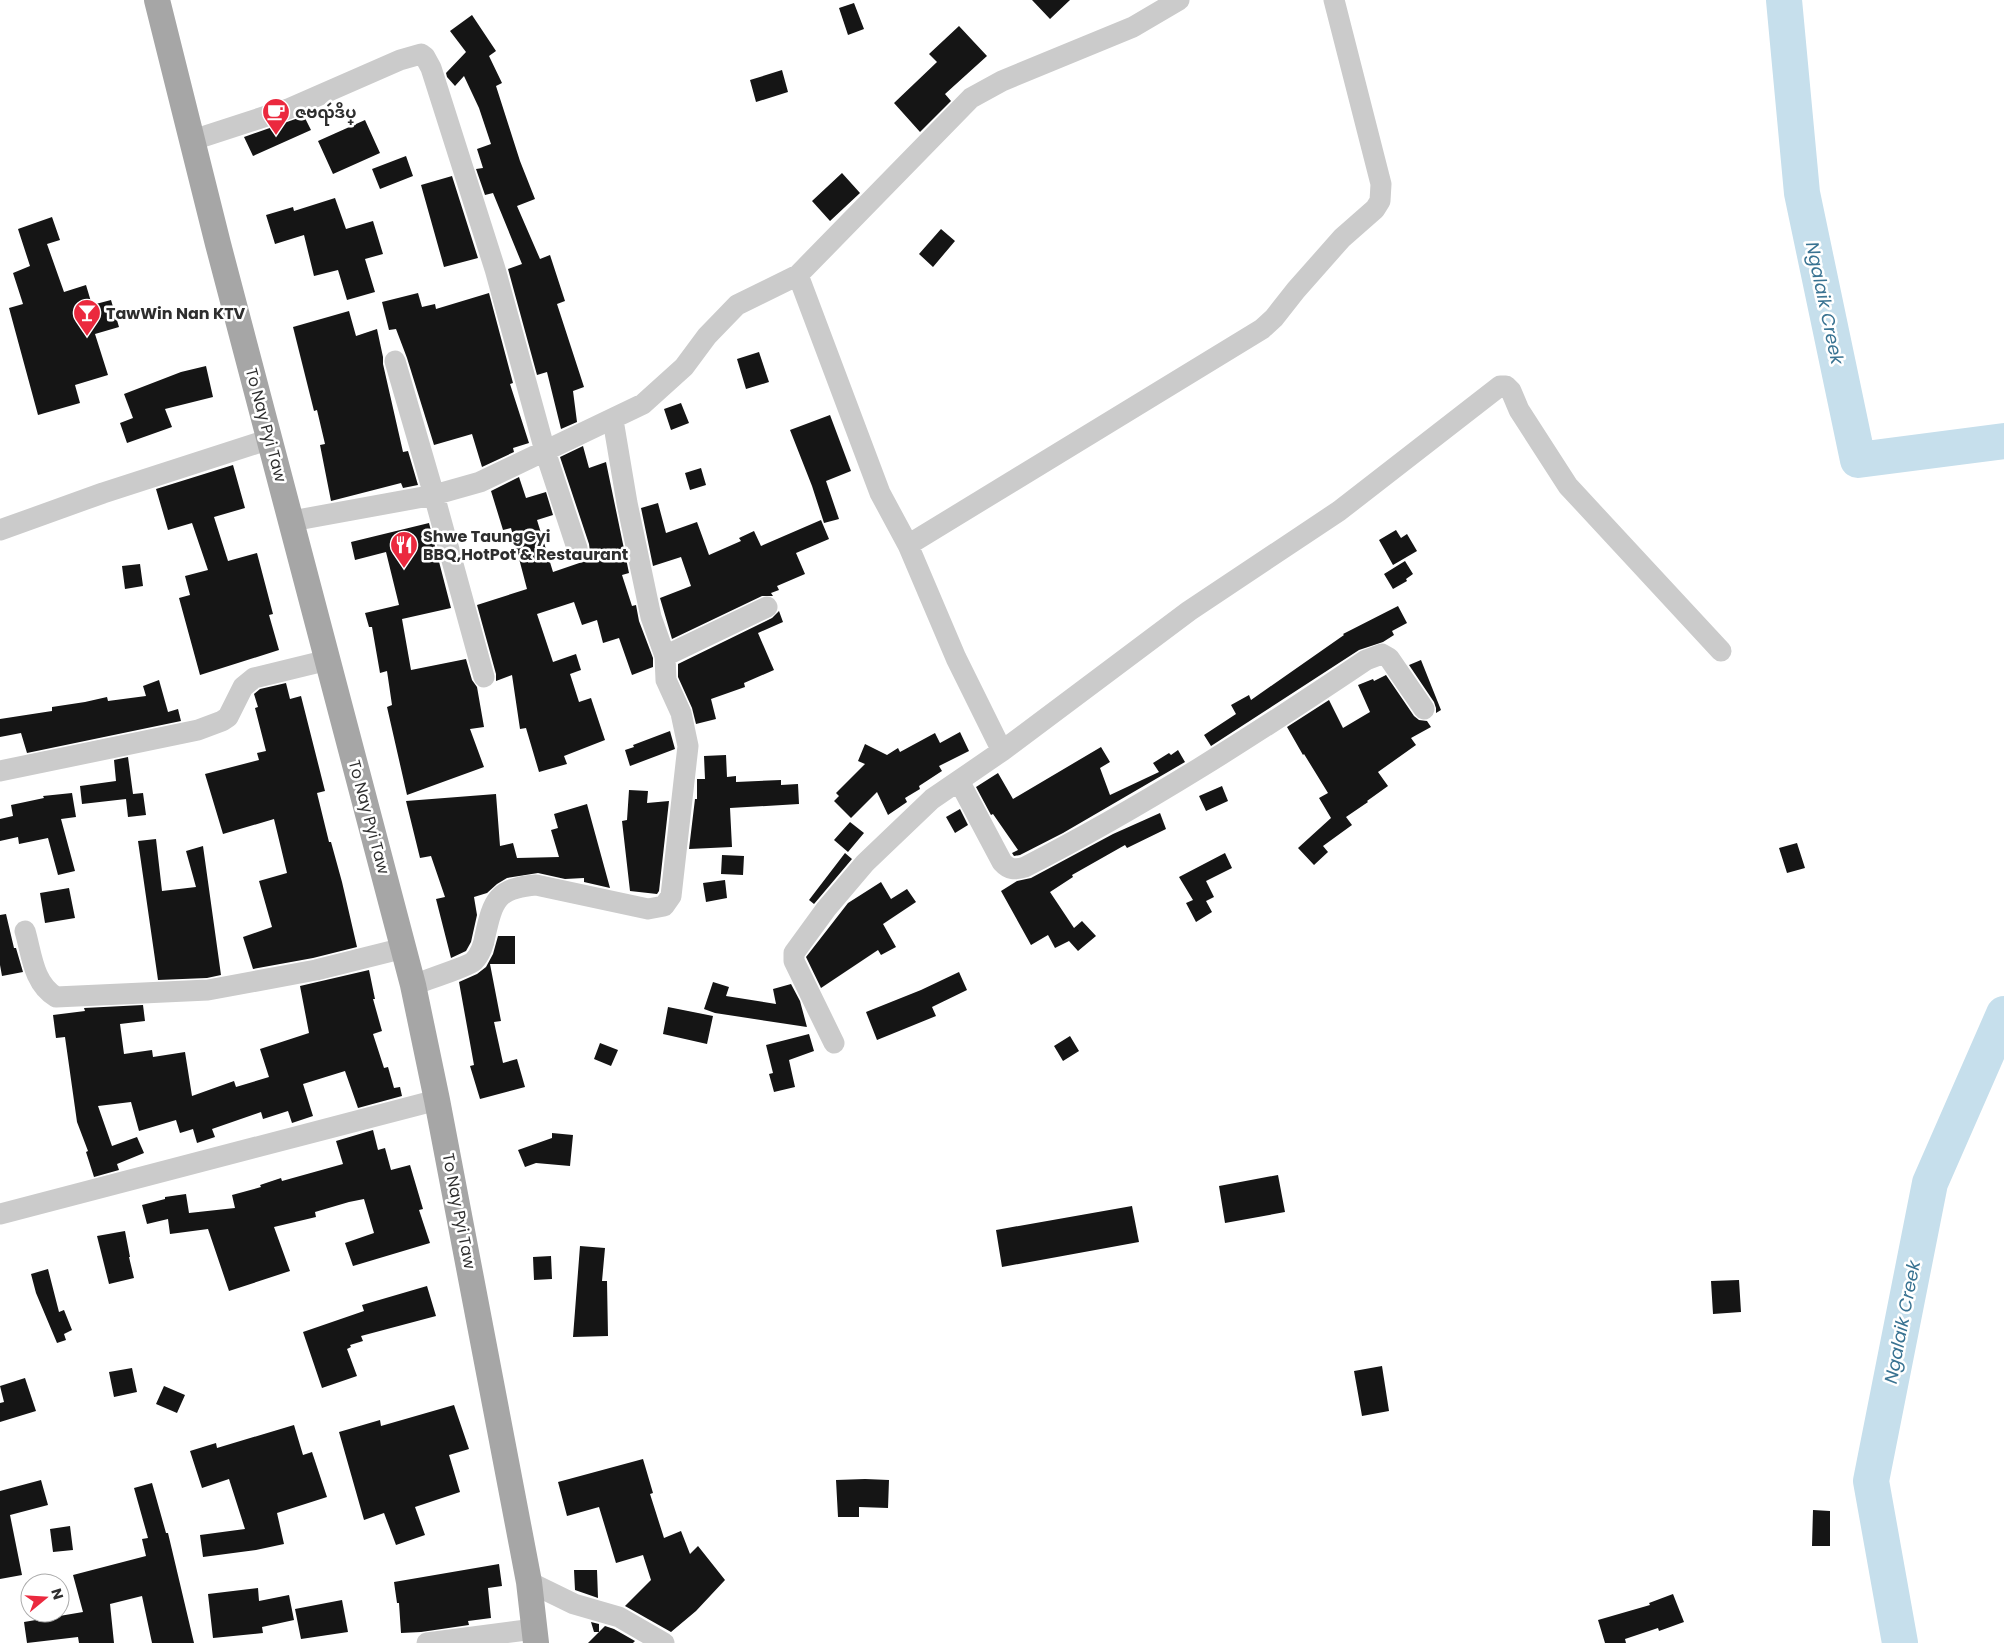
<svg xmlns="http://www.w3.org/2000/svg" width="2004" height="1643" viewBox="0 0 2004 1643" font-family="Poppins,'Noto Sans Myanmar',sans-serif">
<style>
.lines{fill:none;stroke-linecap:round;stroke-linejoin:round}
.river{stroke:#c6dfec;stroke-width:36}
.building{fill:#151515}
.minor{stroke:#cbcbcb;stroke-width:21}
.major{stroke:#a6a6a6;stroke-width:26}
.labels{text-anchor:middle;dominant-baseline:central;stroke-width:5;stroke-linejoin:round;paint-order:stroke}
.poi-label{font-size:16px;font-weight:bold;fill:#2e2e2e;stroke:#fff;text-anchor:start}
.street-label{font-size:16px;fill:#2e2e2e;stroke:#fff}
.water-label{font-size:18px;font-style:italic;fill:#397392;stroke:#fff}
</style>
<rect width="100%" height="100%" fill="#fff"/>
<g class="lines">
<path class="river" d="M1784,0L1802,193L1858,460L2004,441
M1900,1643L1871,1481L1930,1183L2004,1014"/>
</g>
<path class="building" d="M1032,0H1070L1050,19Z
M854,3L864,29L848,35L839,8Z
M472,15L496,51L489,56L502,83L496,86L520,161L535,199L517,206L540,259L550,255L565,301L557,304L584,387L573,391L577,422L561,429L547,372L537,375L508,269L522,264L493,193L485,195L476,169L483,168L477,149L491,144L479,108L464,76L455,86L447,77L446,73L466,52L450,31Z
M959,26L987,56L945,94L951,101L920,132L894,103L937,62L929,54Z
M782,70L788,92L756,102L750,80Z
M304,116L311,130L253,156L244,137Z
M365,120L380,153L333,174L318,141Z
M406,156L413,176L380,189L372,169Z
M842,173L860,193L830,221L812,201Z
M452,176L478,258L444,267L421,185Z
M335,198L346,229L373,221L383,254L365,259L375,292L347,300L338,270L314,276L304,235L275,244L266,215L293,207L294,211Z
M52,217L60,240L47,244L64,292L86,285L92,305L111,300L119,327L95,334L108,375L75,385L80,403L38,415L9,308L23,304L13,273L30,266L18,229Z
M941,229L955,241L933,267L919,254Z
M418,293L422,307L435,304L436,309L489,293L513,383L510,384L529,443L513,448L514,452L482,467L472,434L434,445L407,358L396,329L389,330L382,302Z
M349,311L356,336L377,329L383,357V364L403,452L408,451L418,485L403,488L401,483L331,501L320,445L325,444L317,410L314,411L293,327Z
M759,352L769,382L746,389L737,359Z
M206,366L213,397L165,409L172,427L127,443L120,423L133,418L124,394L181,372Z
M681,403L689,423L671,430L664,409Z
M830,415L851,471L826,481L839,519L824,523L812,486L790,430Z
M583,446L589,468L606,462L629,573L622,575L632,606L636,605L639,621L653,658V667L632,675L619,638L603,643L597,620L582,625L574,602L537,614L553,662L576,654L581,670L570,674L579,702L591,698L605,740L564,756L567,764L539,772L526,728L520,729L512,675L496,681V674L477,605L527,589L511,528L503,530L491,491L519,477L526,498L546,492L553,515L537,520L553,572L591,559L589,544L560,457Z
M233,465L245,508L214,517L228,561L257,553L273,614L269,615L279,650L200,675L179,598L190,595L185,576L208,570L192,523L168,530L156,489Z
M701,468L706,485L690,490L685,473Z
M658,503L666,533L697,522L709,555L741,541L739,538L754,531L761,546L821,520L829,539L796,553L805,574L777,586L779,590L771,593L773,596H762L672,639L660,598L691,586L681,557L653,566L641,508Z
M429,523L451,608L402,619L411,670L466,659L472,680L477,687L484,727L470,729L484,767L407,795L387,707L392,705L387,671L380,673L372,627H369L365,613L399,605L386,552L355,560L351,542Z
M1396,530L1401,538L1407,534L1417,551L1393,565L1379,540Z
M1405,561L1413,574L1406,579L1407,581L1393,589L1384,574Z
M140,564L143,586L125,589L122,566Z
M1398,606L1407,623L1392,631L1394,635L1383,642L1359,650L1211,746L1204,735L1236,714L1231,705L1249,695L1251,700L1344,635L1343,634Z
M779,611L783,622L758,633L774,670L744,683L745,687L711,699L716,719L696,724L692,708L678,677V664L772,618Z
M1421,660L1441,710L1436,713V708L1434,702L1409,665Z
M1386,675L1414,716L1419,720L1427,721L1431,727L1411,738L1416,745L1378,772L1388,786L1367,801L1368,802L1346,817L1352,825L1323,846L1328,852L1314,865L1298,848L1331,818L1319,798L1328,793L1304,754L1303,755L1287,727L1329,700L1343,728L1370,712L1358,685L1373,679L1374,681Z
M159,680L168,712L178,709L181,721L27,753L21,733L0,737V719L52,711V707L85,702L107,697L108,701L146,696L143,686Z
M286,683L290,699L301,696L325,791L317,793L329,842H331L342,882L357,947L313,958L253,969L243,937L272,927L259,881L287,873L274,819L223,834L205,774L259,760L257,753L266,751L255,708L258,707L254,694L260,689Z
M670,731L675,749L630,766L625,750L634,747L633,745Z
M960,732L969,751L939,766L942,771L919,786L920,789L905,798L907,802L888,815L877,792L851,818L834,801L839,796L836,793L865,764L858,761L865,744L887,755L898,748L900,752L935,733L940,743Z
M1101,747L1110,762L1100,768L1110,795L1159,772L1153,763L1169,753L1171,755L1178,750L1185,762L1063,833L1020,855L1014,856L1012,853L1018,850L993,814L991,815L976,787L998,773L1013,799Z
M726,755L727,777L736,776V782L781,780V785L798,784L799,804L730,808L732,847L689,849L695,799H697V779H705L704,756Z
M128,757L133,794L143,793L146,815L128,817L126,799L82,804L80,786L116,781L114,760Z
M1222,786L1228,801L1206,811L1199,796Z
M629,790L648,791L647,803L669,801L659,891L657,894L630,891L622,821L627,820Z
M72,793L76,817L61,819L75,871L58,875L48,838L19,844L18,837L0,841V819L13,816L11,805L44,798L43,796Z
M496,794L500,846L513,843L517,858L559,857L551,830L558,828L554,814L587,804L610,888L584,882V878L565,879L538,873L507,878L497,884L487,893L474,897L477,915L471,942L466,951L451,958L436,899L445,897L431,856L420,858L406,801Z
M960,809L968,825L955,833L946,817Z
M1160,813L1166,829L1127,848L1125,845L1072,875L1073,877L1050,892L1074,928L1082,921L1096,936L1078,951L1069,941L1055,948L1048,935L1031,945L1001,891L1017,881L1031,878L1113,834Z
M850,822L864,833L848,852L834,840Z
M156,839L162,891L196,887L186,851L203,846L221,975L207,978L158,980L138,841Z
M1797,843L1805,868L1787,873L1779,848Z
M845,853L852,859L814,904L809,900Z
M1225,853L1232,868L1206,881L1214,897L1206,901L1212,912L1196,922L1186,903L1193,900L1179,877Z
M722,855L744,856L743,875L721,874Z
M725,880L727,898L706,902L703,883Z
M881,882L891,899L907,889L916,902L883,924L896,947L881,955L878,950L821,988L806,957L848,903Z
M69,888L75,918L45,923L40,893Z
M6,914L14,948H16L23,972L2,976L0,965V915Z
M498,936H515V964H490L501,1021L494,1022L503,1063L517,1059L525,1087L480,1099L470,1066L474,1065L459,982L477,974L486,967L493,954Z
M369,970L375,999H373L382,1031L373,1034L384,1068L388,1067L394,1088L400,1087L402,1096L358,1108L345,1071L303,1084L313,1116L292,1123L288,1111L263,1119L261,1112L212,1129L215,1137L197,1143L193,1129L180,1133L176,1120L139,1131L131,1102L98,1106L112,1146L137,1137L144,1153L117,1164L119,1170L94,1177L86,1152L88,1151L77,1122L65,1037L56,1038L53,1015L85,1011L84,1008L143,1005L145,1021L120,1024L124,1054L152,1050L153,1057L185,1052L192,1096L234,1081L236,1087L269,1077L260,1049L309,1033L300,986Z
M959,972L967,990L932,1007L936,1016L877,1040L866,1012L921,990Z
M713,982L729,987L726,996L776,1004L773,989L791,984L800,1001L807,1027L715,1013L704,1009Z
M668,1007L713,1016L707,1044L663,1034Z
M809,1034L814,1051L789,1060L795,1087L774,1092L769,1074L773,1073L766,1045Z
M1070,1036L1079,1051L1063,1061L1054,1046Z
M600,1043L618,1050L611,1066L594,1059Z
M373,1130L378,1150L385,1148L391,1170L410,1165L423,1209L419,1210L430,1243L353,1266L345,1243L374,1233L364,1199L349,1202L315,1212L316,1217L274,1227L290,1271L229,1291L208,1229L170,1234L168,1219L147,1224L142,1205L165,1199V1197L186,1194L189,1213L235,1208L232,1195L261,1187L260,1185L281,1178L282,1181L343,1164L336,1141Z
M552,1133L573,1135L570,1166L536,1163L525,1167L518,1150L552,1138Z
M1278,1175L1285,1212L1225,1223L1219,1186Z
M1132,1206L1139,1242L1002,1267L996,1230Z
M125,1231L130,1257H129L134,1278L109,1284L97,1236Z
M580,1246L605,1248L602,1281H607L608,1336L573,1337Z
M551,1256L552,1279L534,1280L533,1257Z
M48,1269L59,1312L64,1310L72,1330L64,1334L66,1340L57,1343L36,1293L31,1274Z
M1739,1280L1741,1312L1713,1314L1711,1281Z
M427,1286L436,1316L361,1336L363,1341L350,1345L351,1347L347,1349L357,1376L322,1388L303,1332L364,1311L362,1305Z
M1382,1366L1389,1411L1362,1416L1354,1371Z
M132,1368L137,1392L114,1397L109,1372Z
M25,1378L36,1411L0,1422V1403L4,1402L0,1386Z
M164,1386L185,1395L177,1413L156,1404Z
M454,1405L469,1449L449,1455L460,1492L415,1507L425,1535L396,1545L384,1513L364,1520L339,1432L380,1420L381,1426Z
M294,1425L303,1455L312,1452L327,1497L277,1513L284,1544L256,1550L203,1557L200,1535L245,1529L229,1479L202,1488L190,1451L216,1443L217,1448Z
M643,1459L653,1493L650,1494L664,1538L681,1531L690,1554L698,1546L725,1580L696,1611L671,1632L625,1606L651,1580L643,1555L616,1563L599,1507L567,1516L558,1482Z
M865,1479L889,1480L888,1508L859,1507V1517H838L836,1480Z
M41,1480L48,1505L10,1515L22,1575L0,1579V1491Z
M152,1483L166,1533H168L194,1643H152L142,1596L110,1604L114,1643H79L78,1637L27,1643L24,1622L83,1612L73,1575L146,1556L142,1539L148,1538L134,1488Z
M1813,1510L1830,1511V1546H1812Z
M70,1526L73,1550L53,1552L50,1529Z
M499,1564L502,1586L488,1588L491,1618L468,1621L469,1625L421,1632L401,1633L399,1603H397L394,1582Z
M574,1570H597L598,1598L575,1590Z
M258,1588L259,1601L289,1595L294,1620L262,1627L263,1633L213,1638L208,1594Z
M1673,1594L1684,1622L1659,1631L1658,1628L1625,1639L1626,1643H1605L1598,1620L1650,1605L1649,1603Z
M342,1600L348,1632L301,1639L295,1609Z
M591,1622L599,1624V1632H594Z
M605,1626L614,1629L635,1641L633,1643H588Z"/>
<g class="lines">
<path class="minor" d="M193,140L288,109L400,60L421,54L425,57L431,68L495,269L545,451L577,548
M798,275L880,493L908,545L956,658L1002,751
M395,361L434,495L484,677
M292,521L434,495L480,482L643,404L684,367L707,336L737,305L798,275L971,98L1002,81L1133,27L1179,0
M0,530L103,493L270,439
M908,545L1262,329L1274,318L1296,290L1342,238L1375,209L1380,201L1381,184L1334,0
M665,656L767,607
M0,771L198,730L222,721L228,717L243,687L254,678L328,660
M959,781L1002,862C1009,870 1015,870 1025,867C1144,806 1256,734 1366,660L1382,654L1389,658L1424,709
M25,931C32,955 33,983 56,997L208,990L316,970L404,948
M413,985C423,981 469,966 474,961C480,955 484,944 485,936C493,900 497,888 536,885L648,909L664,906L671,896L688,746L681,713L666,680L665,656L651,617L627,503L613,420
M834,1043L794,961V953L826,909L865,863L932,799L1002,751L1189,611L1339,511L1500,386H1506L1511,391L1519,410L1568,486L1721,651
M0,1214L437,1100
M529,1582L574,1604L619,1617L664,1643
M427,1643L534,1629"/>
<path class="major" d="M157,0L218,244L413,985L437,1100L529,1582L536,1643"/>
</g>
<defs>
<symbol id="cafe-pin" viewBox="-11 -11 22 30"><path d="M0 17L-7.5 6A9.5 9.5 0 1 1 7.5 6Z" fill="#eb293e" stroke="#fff"/><path d="M-5.5-4.5H6V0H3Q3 3.5 0 3.5H-2.5Q-5.5 3.5-5.5 0ZM3-3.2v2h1.7v-2ZM-6 4.5H4V6H-6Z" fill="#fff"/></symbol>
<symbol id="bar-pin" viewBox="-11 -11 22 30"><path d="M0 17L-7.5 6A9.5 9.5 0 1 1 7.5 6Z" fill="#eb293e" stroke="#fff"/><path d="M-6-5H6L.8 .8V4.5H3.5V6h-7V4.5H-.8V.8Z" fill="#fff"/></symbol>
<symbol id="restaurant-pin" viewBox="-11 -11 22 30"><path d="M0 17L-7.5 6A9.5 9.5 0 1 1 7.5 6Z" fill="#eb293e" stroke="#fff"/><path d="M-5-6h1v4h1v-4h1v4h1v-4h1v5L-1.5 .5V6h-2V.5L-5-1ZM5-6V6H3V1.5H1.5Q1.5-4 5-6Z" fill="#fff"/></symbol>
</defs>
<g fill-rule="evenodd">
<use href="#cafe-pin" x="260" y="96" width="32" height="43"/>
<use href="#bar-pin" x="71" y="297" width="32" height="43"/>
<use href="#restaurant-pin" x="388" y="529" width="32" height="43"/>
</g>
<g class="labels">
<g class="poi-label">
<text x="295" y="112">ဇဗၺဴဒိပ္</text>
<text x="106" y="313">TawWin Nan KTV</text>
<text x="423" y="536">Shwe TaungGyi<tspan x="423" dy="18">BBQ,HotPot &amp; Restaurant</tspan></text>
</g>
<g class="street-label">
<text transform="translate(266 425) rotate(75)">To Nay Pyi Taw</text>
<text transform="translate(369 817) rotate(75)">To Nay Pyi Taw</text>
<text transform="translate(459 1211) rotate(79)">To Nay Pyi Taw</text>
</g>
<g class="water-label">
<text transform="translate(1825 303) rotate(78)">Ngalaik Creek</text>
<text transform="translate(1902 1322) rotate(-79)">Ngalaik Creek</text>
</g>
</g>
<g transform="translate(45 1598) rotate(72)"><circle r="24" fill="#ffffff" stroke="#ababab"/>
<path d="M0-4L9 19L0 12L-9 19Z" fill="#eb293e"/>
<text y="-8" font-size="14" font-weight="bold" text-anchor="middle" fill="#2e2e2e">N</text>
</g>
</svg>
